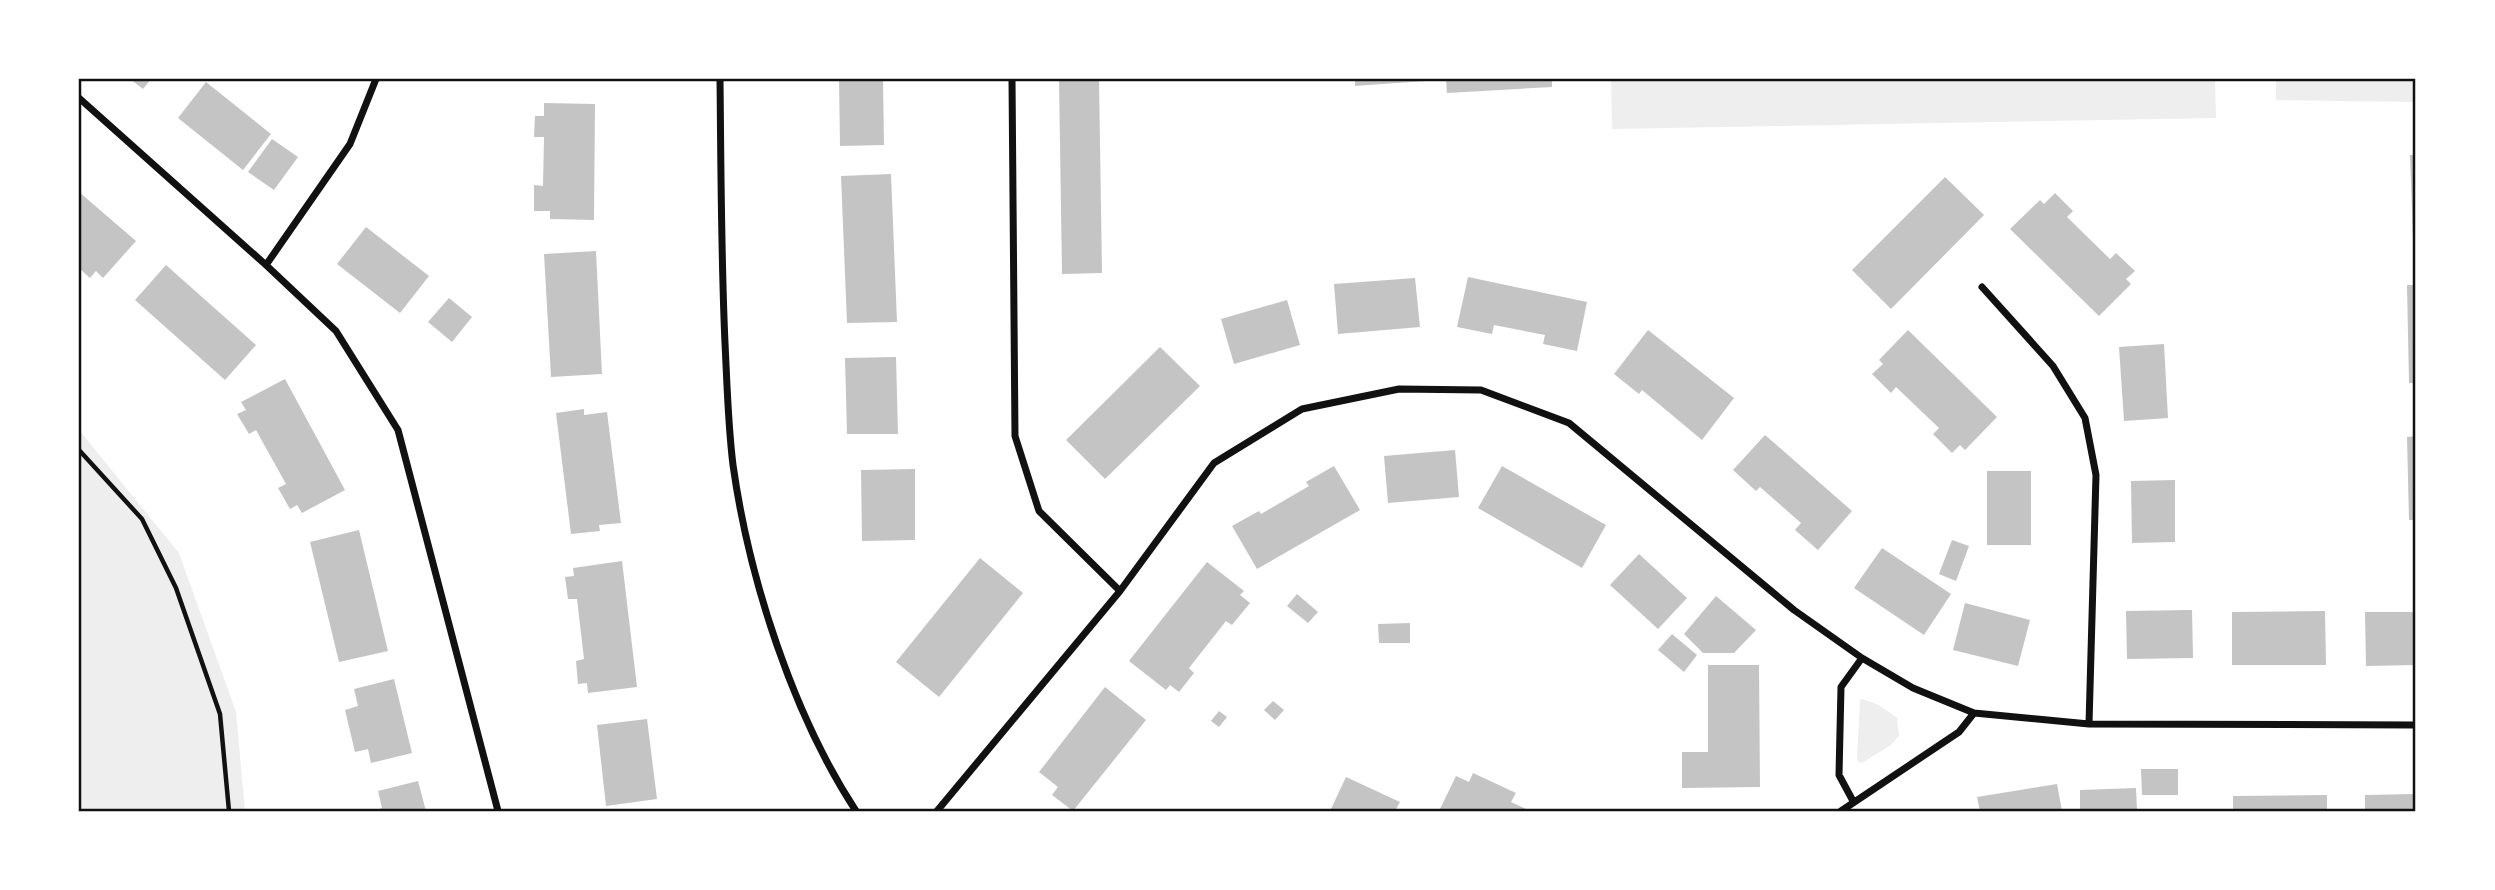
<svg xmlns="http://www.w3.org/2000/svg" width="2495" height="890" viewBox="0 0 2495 890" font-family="'Roboto Condensed',sans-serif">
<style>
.green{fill:#eee}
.building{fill:#c4c4c4}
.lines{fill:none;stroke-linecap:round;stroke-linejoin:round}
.path{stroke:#111;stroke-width:4.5}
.minor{stroke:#111;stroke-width:7}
.neatline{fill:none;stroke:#111;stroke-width:2.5}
</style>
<rect width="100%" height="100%" fill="#fff"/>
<path class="green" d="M1611,79H2215L2216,118L1612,129Z
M2276,79H2416V102L2276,100Z
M79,430L179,553L236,712L245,811H79Z
M1862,699L1879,705L1897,718L1899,736L1891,745L1862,763L1858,762L1857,758L1860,700Z"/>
<path class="building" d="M130,79H151L143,89Z
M839,79H883L884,145L840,146Z
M1059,79H1099L1102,273L1062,274Z
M1355,79H1425V81L1355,86Z
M1446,79H1552V87L1447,93Z
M206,82L271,134L243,170L178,118Z
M544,103L595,104L594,220L550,219V211H534V185L543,186L544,137H534L535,116H544Z
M272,139L298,157L274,190L248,172Z
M2410,155H2416V238H2413Z
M891,174L897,322L847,323L841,176Z
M1945,177L1984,215L1891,309L1852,270Z
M79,192L136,241L103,278L96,271L90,278L79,268Z
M2055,193L2073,211L2067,217L2110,259L2116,253L2135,271L2126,279L2131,284L2099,316L2010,229L2040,200L2044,204Z
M366,227L429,276L400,313L337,264Z
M596,251L602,374L551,377L544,254Z
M166,265L256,345L225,380L135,300Z
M1468,277L1587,302L1577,351L1543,344L1545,335L1494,325L1492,334L1457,327Z
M1415,278L1420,327L1338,334L1334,284Z
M2407,285H2416V383H2409Z
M449,298L472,317L452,342L428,322Z
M1287,300L1300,345L1234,364L1221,319Z
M1648,330L1734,398L1702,440L1642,390L1639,394L1614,374Z
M1908,330L1997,417L1965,450L1960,445L1952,453L1933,434L1939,428L1896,387L1891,393L1872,374L1883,364L1879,360Z
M2164,344L2168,418L2124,421L2119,347Z
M1160,347L1200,386L1105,479L1066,440Z
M896,357L898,434H847L845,358Z
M285,379L345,490L302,513L297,505L290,509L278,488L286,484L256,430L249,434L237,414L246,410L241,402Z
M584,409V415L607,412L621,523L599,525L600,531L571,534L556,413Z
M1765,435L1852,511L1818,550L1795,530L1801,523L1760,487L1756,491L1733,470Z
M2416,436V520H2409L2407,437Z
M1455,450L1459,497L1388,503L1384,456Z
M1334,466L1360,510L1257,569L1232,526L1259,511L1261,514L1309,486L1306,482Z
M1502,466L1606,525L1582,568L1478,508Z
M915,469V540L862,541L861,470Z
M1987,471H2031V545H1987Z
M2175,480V542L2132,543L2131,481Z
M359,530L388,651L339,662L310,542Z
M1952,540L1969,546L1956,581L1939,574Z
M1882,548L1951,594L1924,635L1854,588Z
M1639,554L1687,598L1658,629L1610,585Z
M980,558L1023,593L939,697L896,662Z
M622,561L637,687L588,693L587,683L578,684L576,661L584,659L577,599H568L565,577L574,576L573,568Z
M1207,562L1244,591L1240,595L1250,603L1232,625L1226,621L1189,668L1194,673L1179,692L1170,685L1166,690L1129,661Z
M1297,594L1318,612L1308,623L1287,606Z
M1716,596L1756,630L1734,653H1703L1684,634Z
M1965,603L2030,620L2018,666L1953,650Z
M2192,610L2193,658L2127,659L2126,611Z
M2325,611L2326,665H2232V612Z
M2365,612H2416V665L2366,666Z
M1410,623V643H1379L1378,624Z
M1672,634L1697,655L1684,672L1658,650Z
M1708,665H1759L1760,787L1682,788V752H1708Z
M394,679L412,753L371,763L368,749L355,752L345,710L358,706L354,689Z
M1105,687L1146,720L1073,811L1052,795L1058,787L1039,772Z
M1273,701L1284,710L1275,720L1264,710Z
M1219,711L1227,717L1219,727L1211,721Z
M647,719L657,799L606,806L597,725Z
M2141,769H2178V795H2142Z
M1473,773L1516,793L1511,802L1530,811H1439L1456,776L1469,782Z
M1346,777L1400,802L1395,811H1330Z
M418,781L426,811H373L382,808L378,791Z
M2057,784L2062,811H1980L1977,797Z
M2136,788L2137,811H2080V790Z
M2416,794V811H2365V795Z
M2327,795V811H2233V796Z"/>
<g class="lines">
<path class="path" d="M79,450L142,519L176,588L220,714L229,811"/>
<path class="minor" d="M720,79C721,167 721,255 725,343C727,383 728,425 733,465C749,579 793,715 856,811
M1012,79L1015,436L1039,511L1120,591
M79,98L266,265L336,331L398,430L498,811
M266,265L350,144L376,79
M1982,287L2053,366L2085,418L2096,475L2089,724
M1853,801L1839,775L1841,687L1862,658
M937,811L1120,591L1214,463L1302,409L1399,389L1481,390L1569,423L1794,610L1862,658L1913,688L1974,713L2089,724L2416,725
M1841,811L1959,732L1974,713"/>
</g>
<rect width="2495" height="890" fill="none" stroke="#ffffff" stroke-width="161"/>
<rect x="80" y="80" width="2334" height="730" class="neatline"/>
</svg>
